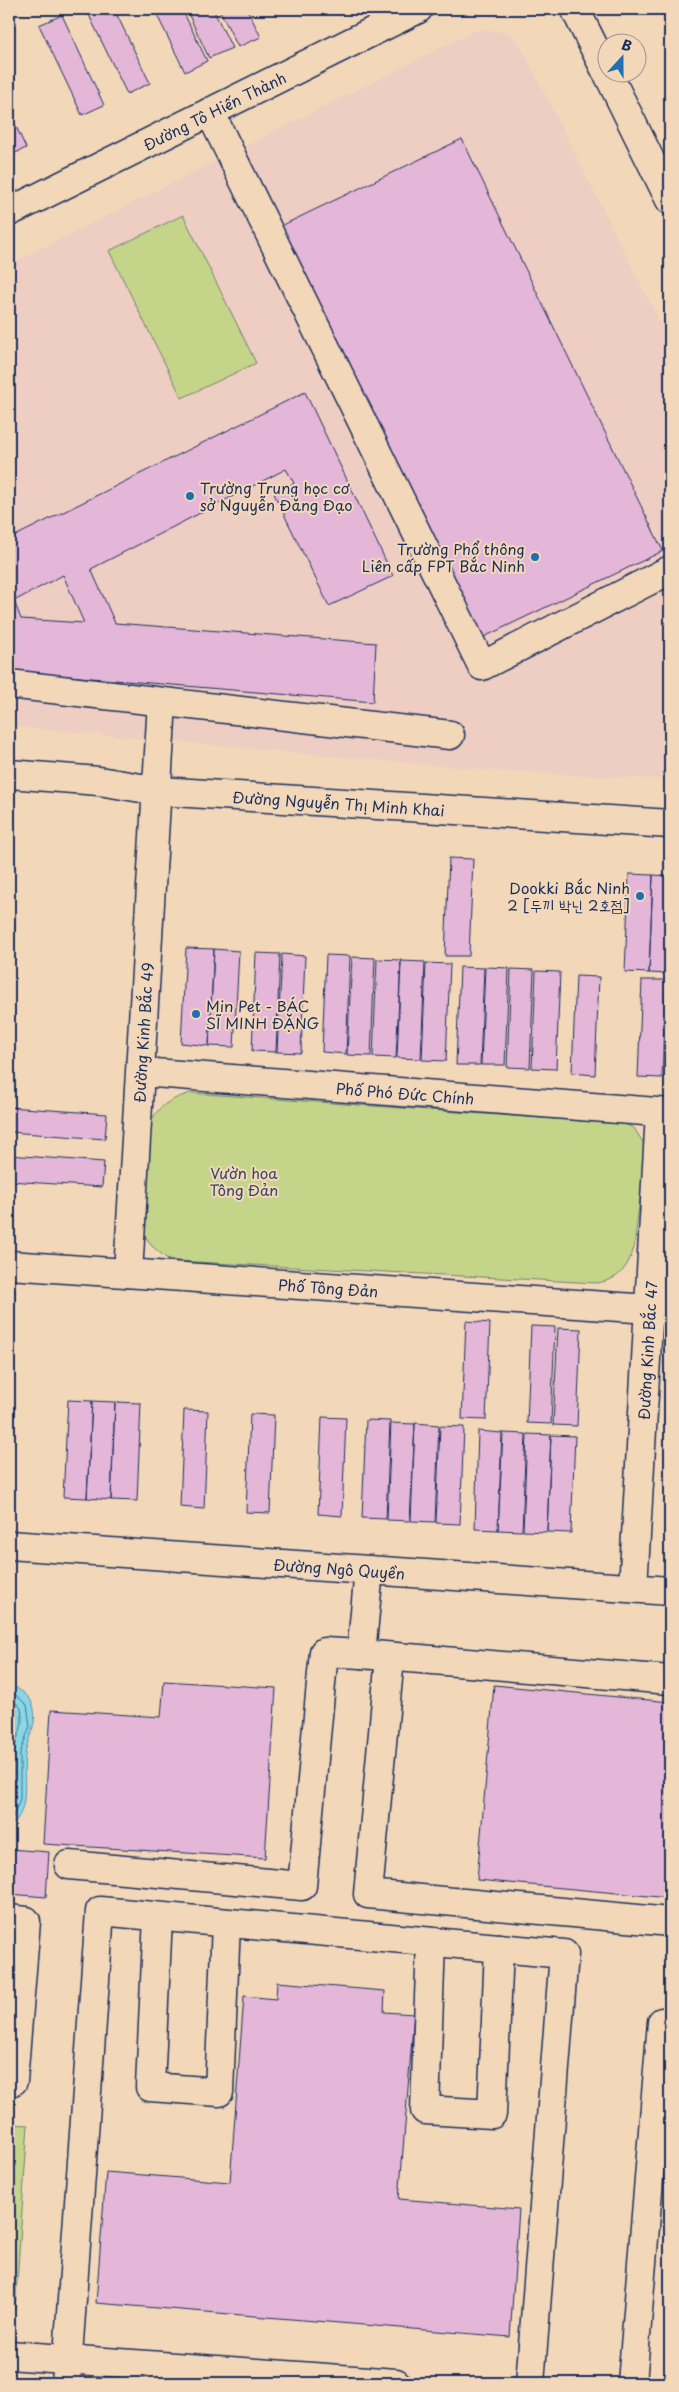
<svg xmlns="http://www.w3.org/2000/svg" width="679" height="2392" viewBox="0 0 679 2392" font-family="'Playpen Sans','Poor Story',sans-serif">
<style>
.built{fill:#eecdc2}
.green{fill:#c4d58a;stroke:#708274}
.water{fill:#88d7e5;stroke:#5c94af}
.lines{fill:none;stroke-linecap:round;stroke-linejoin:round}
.shore{stroke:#477294;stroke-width:1}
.building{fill:#e4b6d8;stroke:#1b2f5e;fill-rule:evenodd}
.minor-casing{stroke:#1b2f5e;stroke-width:31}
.major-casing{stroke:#1b2f5e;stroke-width:31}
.minor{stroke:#f2d7b9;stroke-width:28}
.major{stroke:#f2d7b9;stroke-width:28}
.poi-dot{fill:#1f6fb2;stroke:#f2d7b9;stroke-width:2}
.labels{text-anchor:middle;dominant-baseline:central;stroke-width:4;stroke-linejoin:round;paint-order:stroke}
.street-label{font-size:15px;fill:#1b2f5e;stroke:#f2d7b9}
.poi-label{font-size:15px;fill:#1b2f5e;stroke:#f2d7b9;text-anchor:start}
.park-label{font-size:15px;fill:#344865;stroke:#f2d7b9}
</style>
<rect width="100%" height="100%" fill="#f2d7b9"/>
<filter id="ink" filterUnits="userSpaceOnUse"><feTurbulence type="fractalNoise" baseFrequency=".02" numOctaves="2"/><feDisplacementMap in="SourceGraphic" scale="10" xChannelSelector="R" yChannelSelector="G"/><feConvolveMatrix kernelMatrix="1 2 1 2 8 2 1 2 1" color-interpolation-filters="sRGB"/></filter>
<g filter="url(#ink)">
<path class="built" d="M479,29L509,33L521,47L670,343V779L500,771L9,726V265Z"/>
<path class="green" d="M183,215L256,363L182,398L109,251Z
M191,1093L624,1124L634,1128L646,1147L634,1248C627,1269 619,1280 596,1283L177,1261L166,1258L152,1246L142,1231L149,1125C158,1105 171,1099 191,1093Z
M9,2124L28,2125L15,2310L9,2309Z"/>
<path class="water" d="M9,1684C16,1687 29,1695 32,1703C40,1722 27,1737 25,1755C22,1780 32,1811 9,1827Z"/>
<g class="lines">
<path class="shore" d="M9,1689L27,1705L30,1726L20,1753V1799L13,1817L9,1821
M9,1696L21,1708C25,1730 16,1734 14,1753C11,1773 16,1791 9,1811"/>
</g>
<path class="building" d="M86,9H114L150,83L127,94Z
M154,9H182L207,61L185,72Z
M186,9H213L232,48L209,58Z
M219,9H247L261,37L238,47Z
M62,15L104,105L82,115L39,25Z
M9,111L26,148L9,156Z
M462,139L663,551L459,649L258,237Z
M305,392L393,576L329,606L274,494L294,483L286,469L91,569L115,623L376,643L373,702L9,671V539ZM63,575L84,623L21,619L14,601Z
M449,858L473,859L469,956H445Z
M629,874L653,875L649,973L625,972Z
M653,875L670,876V974L649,973Z
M9,921L15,922L13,946H9Z
M186,948L214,949L209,1046L181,1043Z
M214,949L239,951L234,1047L209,1046Z
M256,953L280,954L276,1052L252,1051Z
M282,954L305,956L301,1053L277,1052Z
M326,955L350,956L346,1054L322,1052Z
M352,957L375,958L371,1056L347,1055Z
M377,959L401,960L396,1058L373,1057Z
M401,961L425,962L421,1059L397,1058Z
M426,963L450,964L446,1061L422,1060Z
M460,967L484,968L480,1065H456Z
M485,967L509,968L505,1065H481Z
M511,969L534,970L530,1068L507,1067Z
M536,971L560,972L556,1069L532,1068Z
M576,976L599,977L595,1075L572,1073Z
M642,980H666L662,1078L638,1077Z
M669,981H670V1078H665Z
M9,1107L107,1114L105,1139L9,1132Z
M9,1155L104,1162L102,1187L9,1181Z
M9,1290H15L11,1387H9Z
M466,1321L490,1323L486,1420L462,1419Z
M531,1326L555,1327L551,1424L527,1423Z
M558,1328L581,1329L577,1426L553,1425Z
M68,1400L92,1401L87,1498L63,1497Z
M92,1401L115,1402L111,1500L87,1498Z
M115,1402L141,1403L137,1501L111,1500Z
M184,1410L208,1411L204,1509L180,1507Z
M250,1414L274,1415L270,1513L246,1512Z
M322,1417L346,1418L342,1516L318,1514Z
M366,1420L390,1421L386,1519L362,1518Z
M391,1423L415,1424L410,1521L387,1520Z
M415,1423L439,1425L435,1522L411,1521Z
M440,1426L464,1427L460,1524L436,1523Z
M478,1431L502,1433L498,1530L475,1529Z
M503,1433L526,1434L522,1531L498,1530Z
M527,1434L551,1435L547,1532L523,1531Z
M551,1435L575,1436L571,1533L547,1532Z
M164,1681L276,1688L265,1858L43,1844L51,1710L161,1717Z
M494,1685L670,1702V1898L477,1880Z
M9,1849L49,1852L46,1897L9,1894Z
M277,1982L385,1991L384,2012L414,2014L399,2199L519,2209L510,2337L96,2303L106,2172L230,2182L244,1996L276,1999Z"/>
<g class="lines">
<defs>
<g id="minor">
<path d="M210,112L482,666L670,570"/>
<path id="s1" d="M9,212L418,9"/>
<path d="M9,684L450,735"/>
<path id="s2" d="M9,774L99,781L159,791L670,824"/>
<path id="s3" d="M141,1072L670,1113"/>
<path id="s4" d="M9,1265L649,1309"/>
<path id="s5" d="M128,1273L162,702"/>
<path id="s6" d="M9,1545L670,1591"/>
<path d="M369,1570L361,1654L670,1680"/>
<path id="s7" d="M633,1588L660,1113"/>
<path d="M390,1657L368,1894L670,1922"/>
<path d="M69,1865L302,1886L324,1652L361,1654"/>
<path d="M158,1917L150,2087L219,2092L226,1923"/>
<path d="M9,1919L26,1921L13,2081"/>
<path d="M431,1942L425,2110L492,2114L499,1948"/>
<path d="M9,2355L396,2383"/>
<path d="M66,2383L100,1911L564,1954L530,2383"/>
<path d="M632,2383L662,2022"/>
</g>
<path id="major" d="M575,9L606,71
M607,72L670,200"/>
</defs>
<use href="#minor" class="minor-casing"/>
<use href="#major" class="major-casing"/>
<use href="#minor" class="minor"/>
<use href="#major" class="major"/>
</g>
</g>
<g class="poi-dot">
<circle cx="190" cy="496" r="5"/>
<circle cx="535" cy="557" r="5"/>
<circle cx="640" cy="896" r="5"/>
<circle cx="196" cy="1014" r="5"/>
</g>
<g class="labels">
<g class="street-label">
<text stroke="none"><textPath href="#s1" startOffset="229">Đường Tô Hiến Thành</textPath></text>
<text stroke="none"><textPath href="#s2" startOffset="331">Đường Nguyễn Thị Minh Khai</textPath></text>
<text stroke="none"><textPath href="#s5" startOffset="241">Đường Kinh Bắc 49</textPath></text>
<text stroke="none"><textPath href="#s3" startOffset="265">Phố Phó Đức Chính</textPath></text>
<text stroke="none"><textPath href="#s4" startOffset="320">Phố Tông Đản</textPath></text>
<text stroke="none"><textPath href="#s7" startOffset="238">Đường Kinh Bắc 47</textPath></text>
<text stroke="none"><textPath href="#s6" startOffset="331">Đường Ngô Quyền</textPath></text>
</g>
<g class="poi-label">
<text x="200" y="487">Trường Trung học cơ<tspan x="200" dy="17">sở Nguyễn Đăng Đạo</tspan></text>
<text x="525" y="548" text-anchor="end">Trường Phổ thông<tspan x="525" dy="17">Liên cấp FPT Bắc Ninh</tspan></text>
<text x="630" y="887" text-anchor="end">Dookki Bắc Ninh<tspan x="630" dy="17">2 [두끼 박닌 2호점]</tspan></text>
<text x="206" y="1005">Min Pet - BÁC<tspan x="206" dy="17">SĨ MINH ĐẶNG</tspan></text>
</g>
<g class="park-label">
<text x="244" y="1172">Vườn hoa<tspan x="244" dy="17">Tông Đản</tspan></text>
</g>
</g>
<rect width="679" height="2392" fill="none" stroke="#f2d7b9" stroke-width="30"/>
<rect x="15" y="15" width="649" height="2362" fill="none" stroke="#1b2f5e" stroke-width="2" filter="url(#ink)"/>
<g transform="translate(622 58) rotate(21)"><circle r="24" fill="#f2d7b9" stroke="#9c9495"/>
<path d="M0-4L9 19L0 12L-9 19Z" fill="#1f6fb2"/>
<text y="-8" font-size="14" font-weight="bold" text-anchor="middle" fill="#1b2f5e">B</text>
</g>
</svg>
